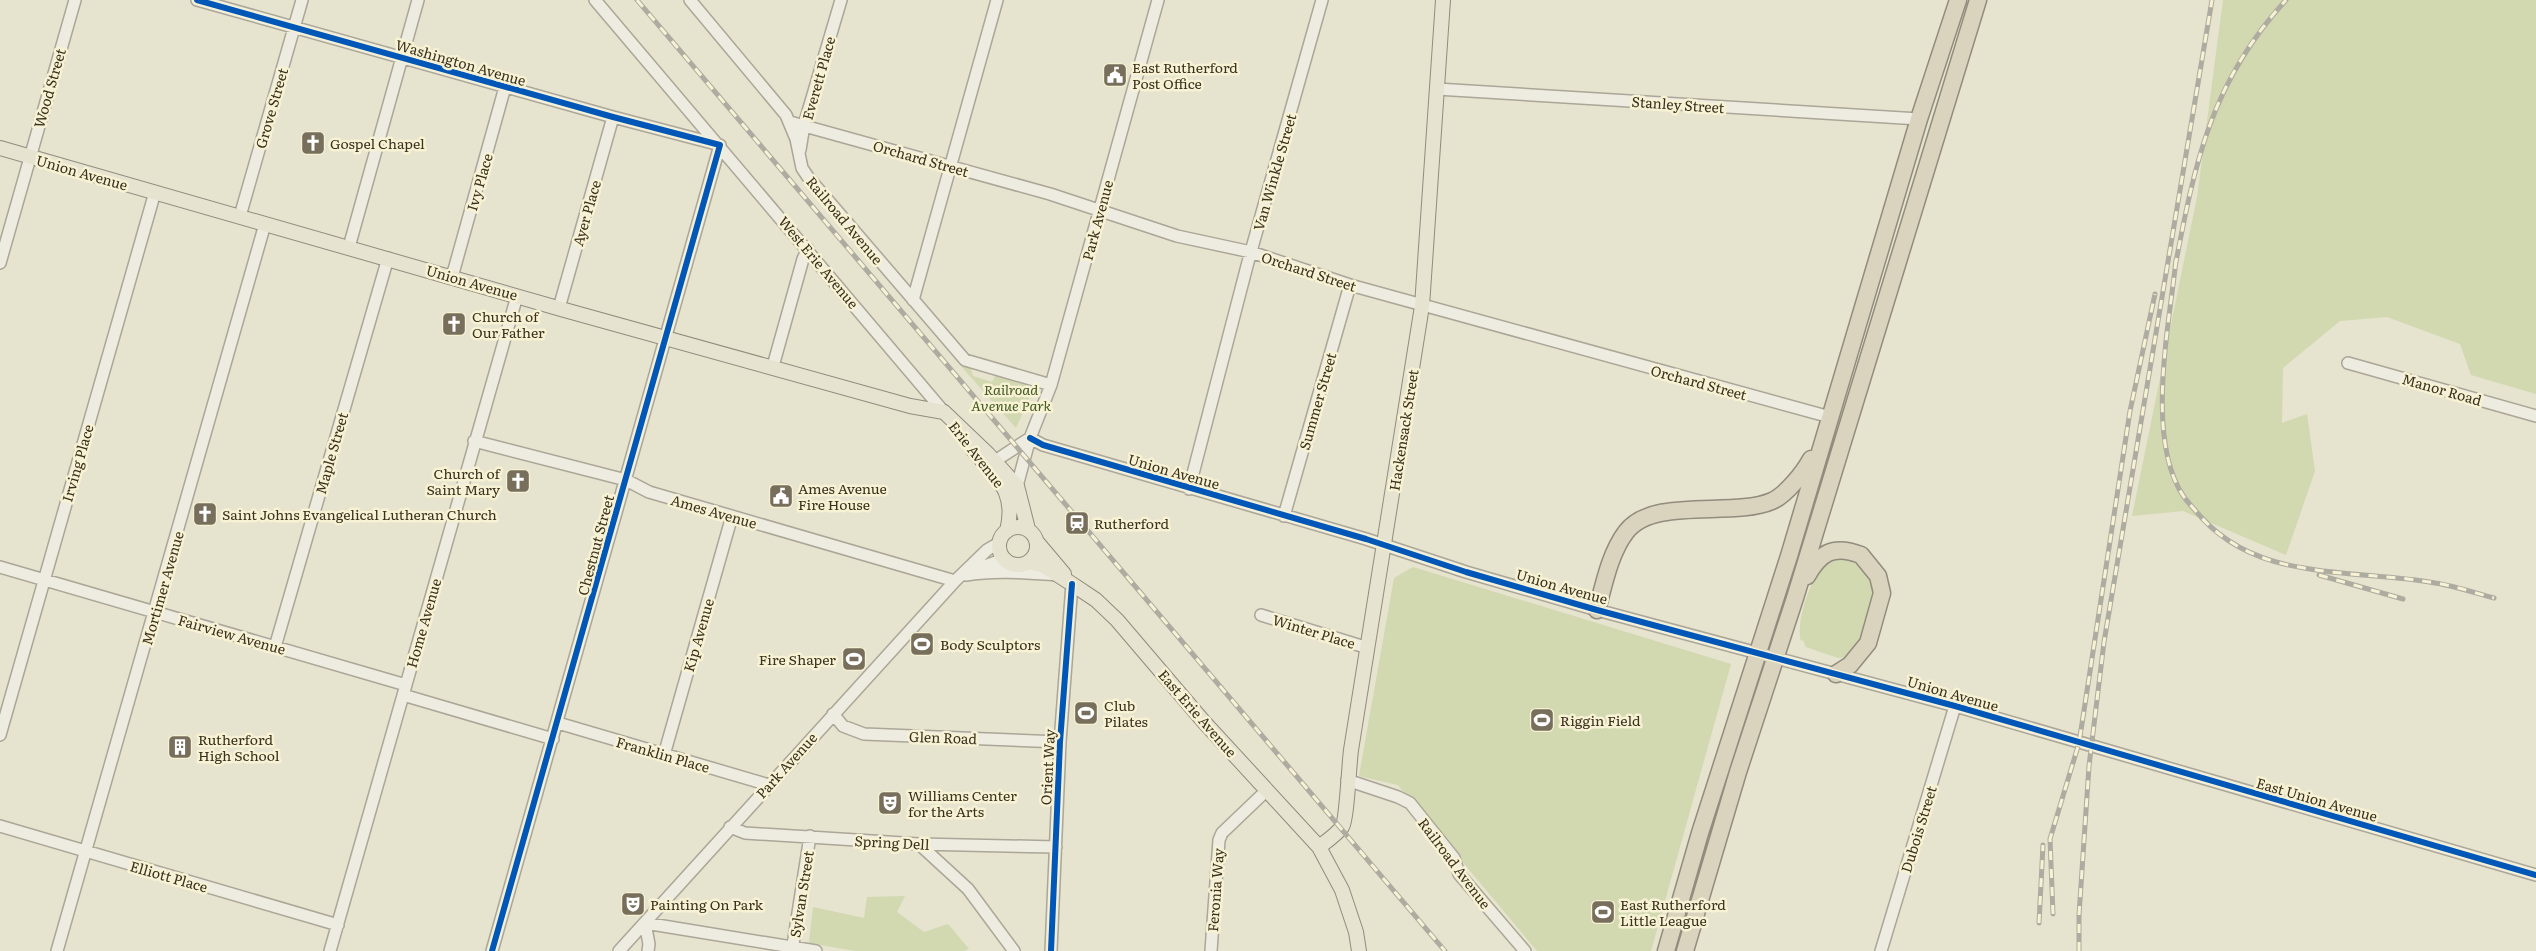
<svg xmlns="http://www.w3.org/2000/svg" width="2536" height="951" viewBox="0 0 2536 951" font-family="Literata,serif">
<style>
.green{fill:#d2d8b0}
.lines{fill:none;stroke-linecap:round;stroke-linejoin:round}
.minor-casing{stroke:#aba697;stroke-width:14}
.major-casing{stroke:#918c7e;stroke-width:16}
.highway-casing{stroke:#918c7e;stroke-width:19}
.minor{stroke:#eeece0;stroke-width:11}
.major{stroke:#e6e3d1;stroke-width:14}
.highway{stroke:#dad4bf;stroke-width:16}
.rail-casing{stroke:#aeaba0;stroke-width:5}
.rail{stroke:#f7f2d4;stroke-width:3;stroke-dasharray:9;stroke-linecap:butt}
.cycleway-casing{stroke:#f7f2d4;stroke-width:9}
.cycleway{stroke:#0057b8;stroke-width:6}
.labels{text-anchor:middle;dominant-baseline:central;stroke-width:5;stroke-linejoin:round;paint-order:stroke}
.street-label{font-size:14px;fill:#3b301e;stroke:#f7f2d4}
.poi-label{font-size:14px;fill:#3b301e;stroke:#f7f2d4;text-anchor:start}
.park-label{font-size:14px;font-style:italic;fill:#445923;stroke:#f7f2d4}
</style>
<rect width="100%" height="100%" fill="#e6e3ce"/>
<path class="green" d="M2223,0H2536V394L2471,375L2460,344L2387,317L2340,321L2283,368L2282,423L2307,414L2315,471L2286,555L2183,511L2132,516L2197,197Z
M962,362L970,365L973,376L992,382L996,374L1035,385L1016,428L960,365Z
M1848,559L1862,565L1875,587L1862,644L1849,657L1838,658L1806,647L1803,640L1801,641C1795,624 1811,575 1825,565C1832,560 1840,559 1848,559Z
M1413,567L1731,664L1651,951H1537L1398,785L1359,776L1394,578Z
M905,896L897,912L924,932L948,924L969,949L964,951H855L809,943L813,907L864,918L867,897Z"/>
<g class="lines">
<defs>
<path id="minor" d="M197,0L613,117L720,145L492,951
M595,0L944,412
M690,0L786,115L796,139L802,168L808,177L965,360L1051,385
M1437,89L1919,119
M790,122L1050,194L1177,236L1251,252L1350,285L1830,417
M800,150L804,125L841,0
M240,216L302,0
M349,247L418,0
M0,263L75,0
M452,277L505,87
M913,300L997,0
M559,308L613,117
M2348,363L2536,416
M773,366L803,259L808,249
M1030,438L1043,445L1366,539L1466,572L1597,610L1955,706L2536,875
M474,441L626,480L649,492L955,581
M995,461L1030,438
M1017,486L1030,438L1051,385L1158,0
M1189,489L1248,262L1322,0
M1284,516L1350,285
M0,567L406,685
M979,568L996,562L1008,563
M966,575C996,570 1028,573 1059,575
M1261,615L1368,648
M275,647L388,258
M403,695L553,739
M833,714L843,726L864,734L1060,742
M558,723L769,785
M0,735L155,192
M664,755L732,516
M1347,780L1398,797L1410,803L1454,858L1459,874L1525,951
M0,826L338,925
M730,827L745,833L919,844L1056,847
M919,844L968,889L1014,951
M645,923L816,951
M645,923L649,944L648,951
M57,951L265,224
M330,951L517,296
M619,951L955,581L987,550L999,543
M792,951L810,836
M1051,951L1060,742L1072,584
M1211,951L1219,840L1222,833L1267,790
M1881,951L1955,706"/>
<path id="major" d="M0,148L561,309L910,406L944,412
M944,412L988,454L1017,486L1028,529
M973,450C997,479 1017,491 1007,531
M999 546a19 19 0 1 1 38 0a19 19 0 1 1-38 0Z
M1037,542L1064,574
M1029,562L1044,566L1072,584L1096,600L1117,620L1204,722L1319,847L1342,890L1356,932L1359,951
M1319,847C1327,841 1337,834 1342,827C1347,820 1349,764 1351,750L1422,306L1443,0"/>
<path id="highway" d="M1807,576C1820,553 1833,544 1861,555L1878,576L1882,593L1868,643L1850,665L1836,674
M1597,610C1604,584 1610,553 1626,532C1653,496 1733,518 1772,501C1786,495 1804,472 1811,459
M1666,951L1700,833L1789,556L1919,119L1958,0
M1685,951L1738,772L1795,598L1978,0"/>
</defs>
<use href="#minor" class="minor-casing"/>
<use href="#major" class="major-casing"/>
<use href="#highway" class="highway-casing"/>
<use href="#minor" class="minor"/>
<use href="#major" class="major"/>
<use href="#highway" class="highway"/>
<defs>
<path id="rail" d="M637,0L1445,951
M2176,260C2169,327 2145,440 2184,497C2189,504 2196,511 2201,517C2228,547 2265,562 2304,568C2347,576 2392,575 2435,583C2455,586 2475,593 2494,598
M2175,267C2195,162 2211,82 2286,0
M2319,575L2403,599
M2053,914L2050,839L2079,743L2130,411L2155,294
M2039,923L2043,845
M2079,951V915L2089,766L2104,642L2212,0"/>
</defs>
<use href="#rail" class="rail-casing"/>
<use href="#rail" class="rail"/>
<defs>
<path id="cycleway" d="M197,0L613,117L720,145L492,951
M1030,438L1043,445L1366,539L1466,572L1597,610L1955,706L2536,875
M1051,951L1060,742L1072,584"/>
</defs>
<use href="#cycleway" class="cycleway-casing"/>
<use href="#cycleway" class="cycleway"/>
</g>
<defs>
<symbol id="civic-square" viewBox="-11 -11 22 22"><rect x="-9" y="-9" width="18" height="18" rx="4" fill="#776f5c" stroke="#f7f2d4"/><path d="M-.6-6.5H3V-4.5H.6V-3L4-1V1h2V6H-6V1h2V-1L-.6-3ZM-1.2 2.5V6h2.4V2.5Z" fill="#fff"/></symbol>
<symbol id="church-square" viewBox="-11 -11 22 22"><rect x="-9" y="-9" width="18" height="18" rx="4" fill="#776f5c" stroke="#f7f2d4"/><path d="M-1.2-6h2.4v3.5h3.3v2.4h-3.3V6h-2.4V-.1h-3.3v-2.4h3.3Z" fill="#fff"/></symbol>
<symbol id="station-square" viewBox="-11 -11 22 22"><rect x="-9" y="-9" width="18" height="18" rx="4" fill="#776f5c" stroke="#f7f2d4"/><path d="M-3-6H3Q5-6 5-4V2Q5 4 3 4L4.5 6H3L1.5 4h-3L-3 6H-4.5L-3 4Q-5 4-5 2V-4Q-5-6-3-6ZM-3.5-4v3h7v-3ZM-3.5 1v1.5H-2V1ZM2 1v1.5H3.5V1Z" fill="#fff"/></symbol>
<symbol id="stadium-square" viewBox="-11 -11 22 22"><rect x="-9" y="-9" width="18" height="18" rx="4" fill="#776f5c" stroke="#f7f2d4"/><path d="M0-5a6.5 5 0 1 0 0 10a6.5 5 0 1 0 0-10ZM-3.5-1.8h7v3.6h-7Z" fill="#fff"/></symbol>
<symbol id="building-square" viewBox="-11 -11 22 22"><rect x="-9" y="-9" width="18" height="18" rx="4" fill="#776f5c" stroke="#f7f2d4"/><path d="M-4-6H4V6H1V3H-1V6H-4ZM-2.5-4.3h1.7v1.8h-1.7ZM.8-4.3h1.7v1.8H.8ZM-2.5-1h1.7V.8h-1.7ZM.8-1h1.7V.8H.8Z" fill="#fff"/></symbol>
<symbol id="theatre-square" viewBox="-11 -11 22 22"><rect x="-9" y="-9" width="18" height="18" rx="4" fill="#776f5c" stroke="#f7f2d4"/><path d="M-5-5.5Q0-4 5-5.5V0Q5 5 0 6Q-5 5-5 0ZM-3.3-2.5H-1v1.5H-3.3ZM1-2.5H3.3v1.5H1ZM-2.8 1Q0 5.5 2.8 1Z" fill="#fff"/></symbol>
</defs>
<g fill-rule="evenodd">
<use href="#civic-square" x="1101" y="61" width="28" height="28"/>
<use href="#church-square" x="299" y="129" width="28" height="28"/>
<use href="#church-square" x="440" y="310" width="28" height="28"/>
<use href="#church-square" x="504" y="467" width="28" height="28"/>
<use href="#civic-square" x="767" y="482" width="28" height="28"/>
<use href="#church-square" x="191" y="500" width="28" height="28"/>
<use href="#station-square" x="1063" y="509" width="28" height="28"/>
<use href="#stadium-square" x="908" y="630" width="28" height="28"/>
<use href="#stadium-square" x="840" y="645" width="28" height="28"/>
<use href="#stadium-square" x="1072" y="699" width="28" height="28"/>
<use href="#stadium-square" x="1528" y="706" width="28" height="28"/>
<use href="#building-square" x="166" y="733" width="28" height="28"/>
<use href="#theatre-square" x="876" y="789" width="28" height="28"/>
<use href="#theatre-square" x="619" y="890" width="28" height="28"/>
<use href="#stadium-square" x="1589" y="898" width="28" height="28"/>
</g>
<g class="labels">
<g class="street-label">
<text transform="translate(461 62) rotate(16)">Washington Avenue</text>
<text transform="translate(818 78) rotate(-74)">Everett Place</text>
<text transform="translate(49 88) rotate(-74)">Wood Street</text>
<text transform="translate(1678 104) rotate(4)">Stanley Street</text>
<text transform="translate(271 108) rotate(-74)">Grove Street</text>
<text transform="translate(921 158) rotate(16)">Orchard Street</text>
<text transform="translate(82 172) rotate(16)">Union Avenue</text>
<text transform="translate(1274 172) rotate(-74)">Van Winkle Street</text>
<text transform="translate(479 182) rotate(-74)">Ivy Place</text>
<text transform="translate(586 213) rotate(-74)">Ayer Place</text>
<text transform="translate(845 220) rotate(50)">Railroad Avenue</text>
<text transform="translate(1097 220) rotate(-75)">Park Avenue</text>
<text transform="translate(819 262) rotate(50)">West Erie Avenue</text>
<text transform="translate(1309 271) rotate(18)">Orchard Street</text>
<text transform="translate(472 282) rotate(16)">Union Avenue</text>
<text transform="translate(1699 382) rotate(15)">Orchard Street</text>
<text transform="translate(2442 389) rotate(16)">Manor Road</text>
<text transform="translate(1317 401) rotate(-74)">Summer Street</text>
<text transform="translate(1403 430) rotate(-81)">Hackensack Street</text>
<text transform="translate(331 453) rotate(-74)">Maple Street</text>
<text transform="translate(977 454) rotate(52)">Erie Avenue</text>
<text transform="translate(77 463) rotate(-74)">Irving Place</text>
<text transform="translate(1174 471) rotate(16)">Union Avenue</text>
<text transform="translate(714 511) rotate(16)">Ames Avenue</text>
<text transform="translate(595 545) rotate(-75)">Chestnut Street</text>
<text transform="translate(1562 586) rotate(16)">Union Avenue</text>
<text transform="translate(162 588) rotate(-74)">Mortimer Avenue</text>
<text transform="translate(423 623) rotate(-74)">Home Avenue</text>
<text transform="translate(1314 631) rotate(17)">Winter Place</text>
<text transform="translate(232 634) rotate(16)">Fairview Avenue</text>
<text transform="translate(698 635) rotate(-74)">Kip Avenue</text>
<text transform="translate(1953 693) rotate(16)">Union Avenue</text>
<text transform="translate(1198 713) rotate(49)">East Erie Avenue</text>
<text transform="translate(943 737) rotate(2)">Glen Road</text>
<text transform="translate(663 754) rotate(16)">Franklin Place</text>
<text transform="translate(786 765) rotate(-48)">Park Avenue</text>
<text transform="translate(1047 767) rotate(-87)">Orient Way</text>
<text transform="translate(2317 799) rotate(16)">East Union Avenue</text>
<text transform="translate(1918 829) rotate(-73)">Dubois Street</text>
<text transform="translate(892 842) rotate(3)">Spring Dell</text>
<text transform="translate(1455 863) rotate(53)">Railroad Avenue</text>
<text transform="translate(169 876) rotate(16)">Elliott Place</text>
<text transform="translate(1215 890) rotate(-86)">Feronia Way</text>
<text transform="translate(801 894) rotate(-81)">Sylvan Street</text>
</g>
<g class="poi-label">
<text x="1132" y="67">East Rutherford<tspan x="1132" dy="16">Post Office</tspan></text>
<text x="330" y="143">Gospel Chapel</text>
<text x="472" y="316">Church of<tspan x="472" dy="16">Our Father</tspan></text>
<text x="500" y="473" text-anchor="end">Church of<tspan x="500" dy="16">Saint Mary</tspan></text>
<text x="798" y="488">Ames Avenue<tspan x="798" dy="16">Fire House</tspan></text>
<text x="222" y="514">Saint Johns Evangelical Lutheran Church</text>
<text x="1094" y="523">Rutherford</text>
<text x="940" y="644">Body Sculptors</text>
<text x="836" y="659" text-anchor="end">Fire Shaper</text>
<text x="1104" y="705">Club<tspan x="1104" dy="16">Pilates</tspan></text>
<text x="1560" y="720">Riggin Field</text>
<text x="198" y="739">Rutherford<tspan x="198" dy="16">High School</tspan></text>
<text x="908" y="795">Williams Center<tspan x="908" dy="16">for the Arts</tspan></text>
<text x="650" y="904">Painting On Park</text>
<text x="1620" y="904">East Rutherford<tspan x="1620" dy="16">Little League</tspan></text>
</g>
<g class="park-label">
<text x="1011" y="389">Railroad<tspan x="1011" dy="16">Avenue Park</tspan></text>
</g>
</g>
</svg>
